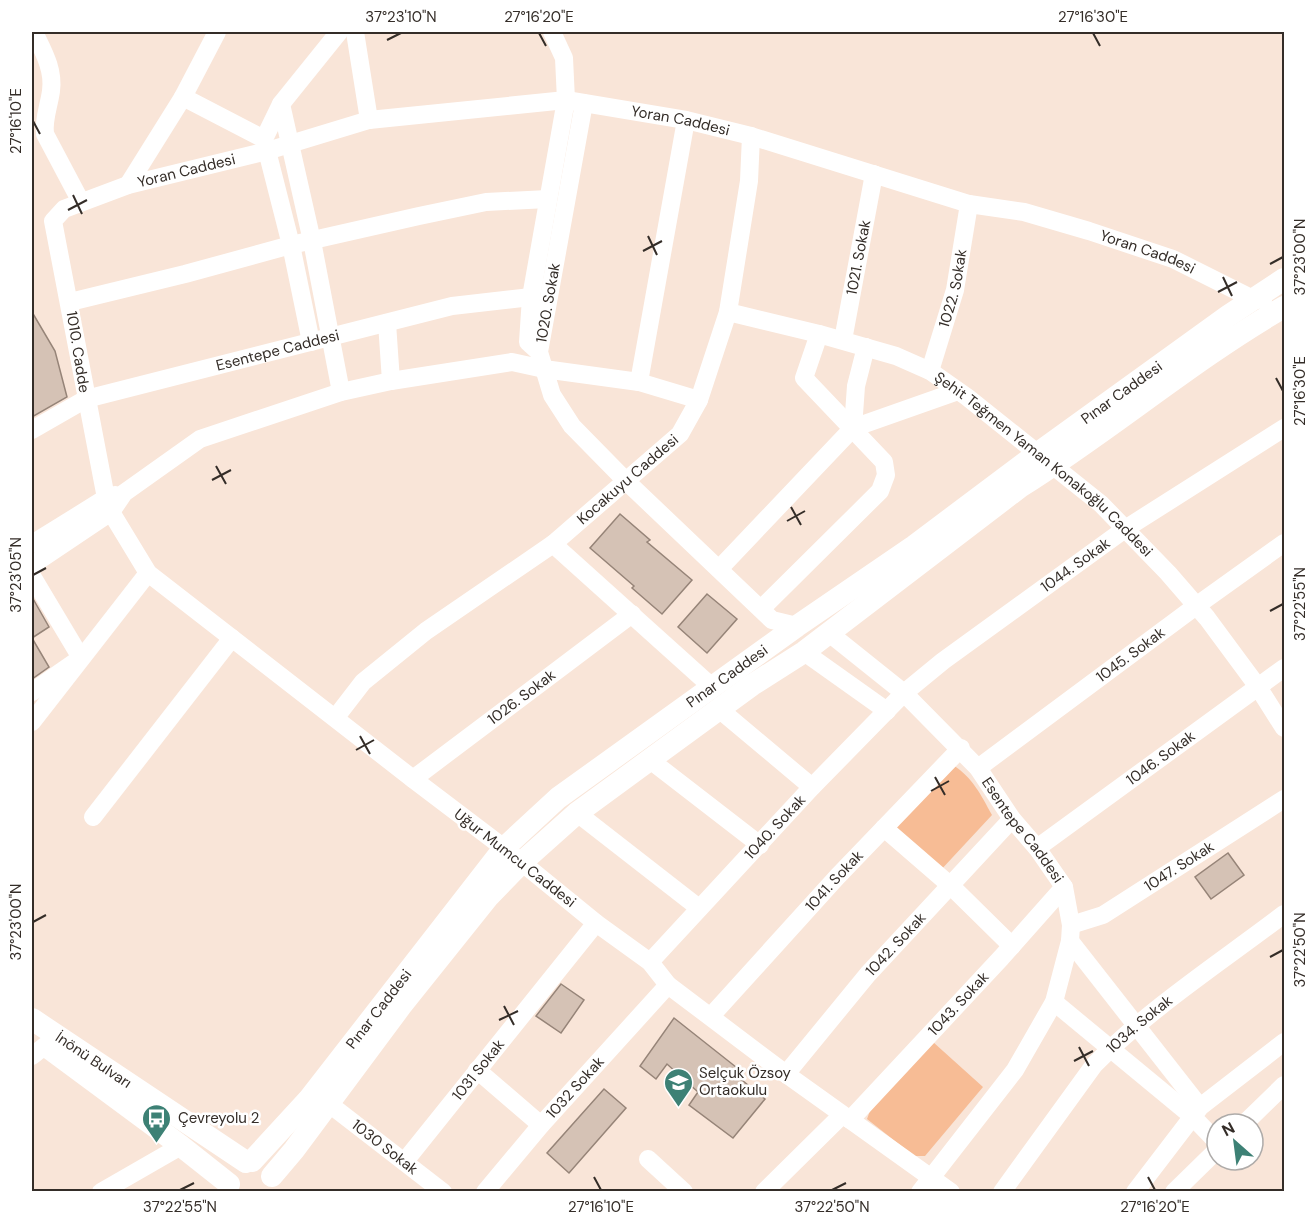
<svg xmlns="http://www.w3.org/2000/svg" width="1316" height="1223" viewBox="0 0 1316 1223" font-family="'DM Sans',sans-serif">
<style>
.green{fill:#f7bc95}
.building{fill:#d5c2b5;stroke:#968478;stroke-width:1.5}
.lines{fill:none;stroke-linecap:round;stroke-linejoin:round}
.minor{stroke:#fff;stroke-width:18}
.major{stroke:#fff;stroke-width:22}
.ticks{fill:none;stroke:#342d28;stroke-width:2}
.labels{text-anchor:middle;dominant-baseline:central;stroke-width:5;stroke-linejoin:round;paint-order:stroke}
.street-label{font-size:15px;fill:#342d28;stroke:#fff}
.poi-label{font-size:15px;fill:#342d28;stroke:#fff;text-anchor:start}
.neatline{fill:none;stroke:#342d28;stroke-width:2}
.ticks-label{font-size:15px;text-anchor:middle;fill:#342d28}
</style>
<rect width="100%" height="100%" fill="#f9e5d8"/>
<path class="green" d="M953,765C973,778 981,795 992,815L939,872L892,830Z
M933,1042L983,1087L925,1156H914L867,1119L871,1108Z"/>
<path class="building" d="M32,312L55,351L67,397L32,417Z
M620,514L650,540L647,542L692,580L662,614L632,588L634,586L590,548Z
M707,594L737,619L707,653L678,627Z
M32,597L49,627L32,638Z
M32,638L49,667L32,679Z
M1228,853L1244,875L1211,899L1195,877Z
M561,984L584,1000L561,1033L536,1016Z
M674,1018L741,1071L737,1076L765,1099L733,1138L689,1105L698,1092L667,1064L656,1079L640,1066Z
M604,1089L626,1108L569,1173L547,1153Z"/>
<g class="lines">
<g class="minor">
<path d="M34,32C43,51 54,69 51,91C49,106 43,120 45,134L81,202"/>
<path d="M355,32L369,120"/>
<path d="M183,97L264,139"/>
<path d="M584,103L539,352L552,395L572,426L626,481L772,620L797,626"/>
<path d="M281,104L312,241L341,392"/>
<path d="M128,185L183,97L217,32"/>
<path d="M70,302L185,274L291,245L419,216L486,202L548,199"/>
<path id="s1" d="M728,312L819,334L896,356L930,371L967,397L1101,504L1168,573L1207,618L1258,687L1284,728"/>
<path d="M387,323L391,381"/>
<path id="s2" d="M843,340L874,174"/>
<path d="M311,342L291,245L264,139L281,104L339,32"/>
<path d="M539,352L528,342L531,297L566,100L564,58L552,32"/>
<path id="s3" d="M930,371L955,290L969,204"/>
<path d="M639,382L686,120"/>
<path d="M853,428L958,391"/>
<path id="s4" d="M32,430L86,399L452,306L531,297"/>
<path d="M32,544L106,498L115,495"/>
<path d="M553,544L712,687"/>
<path d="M32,565L111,512L124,493L200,439L341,392L391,381L512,362L544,369L639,382L699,400"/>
<path d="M719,569L853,428L856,386L866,347"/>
<path d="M32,576L81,658L32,692"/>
<path d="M761,609L880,491L886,475L884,462L804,378L819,334"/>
<path id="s5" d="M829,633L904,693L978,768L1012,819L1037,848L1064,887L1071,925L1070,941L1054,1002L1015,1070L920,1192"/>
<path d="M804,652L887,711"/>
<path d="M719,709L812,787"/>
<path id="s6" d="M336,717L363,682L426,631L553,544L680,434L699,400L728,312L749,181L751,136"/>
<path d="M32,722L148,573"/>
<path d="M650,760L760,845"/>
<path id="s7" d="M978,768L1196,606L1284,543"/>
<path id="s8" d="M413,779L632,614"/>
<path d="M577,813L699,908"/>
<path d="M93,817L232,638"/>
<path d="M884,828L951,886L1012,946"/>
<path id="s9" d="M1037,848L1284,668"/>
<path id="s10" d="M1071,925L1103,915L1284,799"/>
<path d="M1070,941L1200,1107"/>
<path id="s11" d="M650,962L812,787L904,693L943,661L1125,529L1284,428"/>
<path d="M1054,1002L1192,1116L1217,1142"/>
<path id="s12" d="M711,1016L837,877L961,748"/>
<path d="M32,1056L46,1045"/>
<path d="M477,1070L541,1125"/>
<path id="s13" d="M786,1074L868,974L1012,819"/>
<path id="s14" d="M328,1103L443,1192"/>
<path id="s15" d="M850,1120L1001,958L1064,887"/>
<path d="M1244,1124L1284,1085"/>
<path d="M648,1159L684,1192"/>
<path id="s16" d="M405,1161L596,923"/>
<path d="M101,1192L181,1146"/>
<path id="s17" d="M485,1192L541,1125L668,985"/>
<path d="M764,1192L842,1115"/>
<path id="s18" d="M951,1192L786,1074L668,985L650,962L596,923L504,848L413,779L148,573L111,512L106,498L53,221L64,209L128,185L267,151L369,120L566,100L686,120L751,136L969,204L1024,212L1089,231L1173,259L1253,299L1263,300"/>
<path id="s19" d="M1002,1192L1094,1065C1150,1008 1221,962 1284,914"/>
<path d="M1135,1192L1200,1107L1284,1042"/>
<path d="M1174,1192L1217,1150"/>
</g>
<g class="major">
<path id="s20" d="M32,1019L246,1162"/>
<path d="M50,1049L181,1146L229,1184"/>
<path id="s21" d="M252,1161L309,1099L504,848L558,798L797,626L914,546L1038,453L1228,316L1284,279"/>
<path d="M272,1176L294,1150L401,1006L489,896L521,863L577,813L752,685L804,652L1020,487C1111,430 1192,360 1284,307"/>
</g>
</g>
<path class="ticks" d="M539,33L546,46M1093,33L1100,46M387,40L401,33M33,121L40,134M73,195L82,214M68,210L87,200M648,236L657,255M643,251L662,241M1270,264L1283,257M1223,277L1232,296M1218,292L1237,282M1276,378L1283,391M216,466L226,484M212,480L231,470M791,507L801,525M787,521L805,511M33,575L46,568M1270,611L1283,604M360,736L370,754M356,750L374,740M935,777L945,795M931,791L949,781M33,922L46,915M1270,957L1283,950M504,1006L514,1025M499,1020L518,1011M1079,1047L1089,1066M1074,1061L1093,1051M594,1177L601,1190M1148,1177L1155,1190M180,1190L194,1183M832,1190L846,1183"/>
<defs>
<symbol id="school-pin" viewBox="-11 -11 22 30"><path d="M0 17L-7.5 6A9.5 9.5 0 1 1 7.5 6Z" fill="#3d8175" stroke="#fff"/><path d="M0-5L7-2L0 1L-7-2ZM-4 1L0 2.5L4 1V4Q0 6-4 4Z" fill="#fff"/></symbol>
<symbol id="bus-pin" viewBox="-11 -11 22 30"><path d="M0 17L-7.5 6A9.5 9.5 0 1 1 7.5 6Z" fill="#3d8175" stroke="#fff"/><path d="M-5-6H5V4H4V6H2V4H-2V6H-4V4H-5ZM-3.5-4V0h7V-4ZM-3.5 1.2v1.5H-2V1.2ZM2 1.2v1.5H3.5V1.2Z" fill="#fff"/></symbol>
</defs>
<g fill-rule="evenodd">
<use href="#school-pin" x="662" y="1066" width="33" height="45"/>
<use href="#bus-pin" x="140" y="1102" width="33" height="45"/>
</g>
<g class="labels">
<g class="street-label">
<text stroke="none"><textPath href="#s18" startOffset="2032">Yoran Caddesi</textPath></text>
<text stroke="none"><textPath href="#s18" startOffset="1528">Yoran Caddesi</textPath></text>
<text stroke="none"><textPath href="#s18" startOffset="2518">Yoran Caddesi</textPath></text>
<text stroke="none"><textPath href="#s2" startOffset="84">1021. Sokak</textPath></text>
<text stroke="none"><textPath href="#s3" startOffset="86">1022. Sokak</textPath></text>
<text transform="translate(548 303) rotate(-80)">1020. Sokak</text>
<text stroke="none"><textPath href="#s4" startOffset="260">Esentepe Caddesi</textPath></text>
<text transform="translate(78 352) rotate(81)">1010. Cadde</text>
<text stroke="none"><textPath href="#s21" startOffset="1170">Pınar Caddesi</textPath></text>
<text stroke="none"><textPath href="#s1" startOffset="358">Şehit Teğmen Yaman Konakoğlu Caddesi</textPath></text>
<text stroke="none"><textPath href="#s6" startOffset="378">Kocakuyu Caddesi</textPath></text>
<text stroke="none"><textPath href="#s11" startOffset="584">1044. Sokak</textPath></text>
<text stroke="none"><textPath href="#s7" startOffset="190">1045. Sokak</textPath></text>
<text stroke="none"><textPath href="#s21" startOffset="684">Pınar Caddesi</textPath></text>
<text stroke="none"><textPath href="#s8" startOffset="136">1026. Sokak</textPath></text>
<text stroke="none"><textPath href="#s9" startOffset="153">1046. Sokak</textPath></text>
<text stroke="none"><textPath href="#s11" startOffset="184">1040. Sokak</textPath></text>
<text stroke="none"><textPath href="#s5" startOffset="278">Esentepe Caddesi</textPath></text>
<text transform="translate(515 858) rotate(38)">Uğur Mumcu Caddesi</text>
<text stroke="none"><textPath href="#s10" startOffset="124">1047. Sokak</textPath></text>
<text stroke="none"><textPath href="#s12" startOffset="183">1041. Sokak</textPath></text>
<text stroke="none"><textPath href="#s13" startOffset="170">1042. Sokak</textPath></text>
<text stroke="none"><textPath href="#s15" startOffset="159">1043. Sokak</textPath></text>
<text stroke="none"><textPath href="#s21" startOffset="198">Pınar Caddesi</textPath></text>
<text stroke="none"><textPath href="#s19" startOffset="218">1034. Sokak</textPath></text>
<text stroke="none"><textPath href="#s20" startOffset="74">İnönü Bulvarı</textPath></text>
<text stroke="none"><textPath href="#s16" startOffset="117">1031 Sokak</textPath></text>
<text stroke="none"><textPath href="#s17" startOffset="138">1032 Sokak</textPath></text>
<text stroke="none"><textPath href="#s14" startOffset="72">1030 Sokak</textPath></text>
</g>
<g class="poi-label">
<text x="699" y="1073">Selçuk Özsoy<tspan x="699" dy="17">Ortaokulu</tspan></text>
<text x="178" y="1118">Çevreyolu 2</text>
</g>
</g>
<rect width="1316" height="1223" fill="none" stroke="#ffffff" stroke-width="66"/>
<g transform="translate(1235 1142) rotate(332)"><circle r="28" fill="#ffffff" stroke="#aeaba9" stroke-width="1.5"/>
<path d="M0-4.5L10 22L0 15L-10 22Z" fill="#3d8175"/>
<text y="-9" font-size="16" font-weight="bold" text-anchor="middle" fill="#342d28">N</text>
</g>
<rect x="33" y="33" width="1250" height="1157" class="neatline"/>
<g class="ticks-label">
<text x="401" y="22">37°23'10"N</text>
<text x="539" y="22">27°16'20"E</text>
<text x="1093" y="22">27°16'30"E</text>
<text transform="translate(16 121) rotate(-90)" y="5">27°16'10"E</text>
<text transform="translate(1300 257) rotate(-90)" y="5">37°23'00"N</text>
<text transform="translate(1300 391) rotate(-90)" y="5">27°16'30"E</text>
<text transform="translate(16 575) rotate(-90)" y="5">37°23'05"N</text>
<text transform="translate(1300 604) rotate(-90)" y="5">37°22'55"N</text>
<text transform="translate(16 922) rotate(-90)" y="5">37°23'00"N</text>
<text transform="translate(1300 950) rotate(-90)" y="5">37°22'50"N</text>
<text x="180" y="1212">37°22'55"N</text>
<text x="601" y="1212">27°16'10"E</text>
<text x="832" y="1212">37°22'50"N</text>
<text x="1155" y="1212">27°16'20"E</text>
</g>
</svg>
